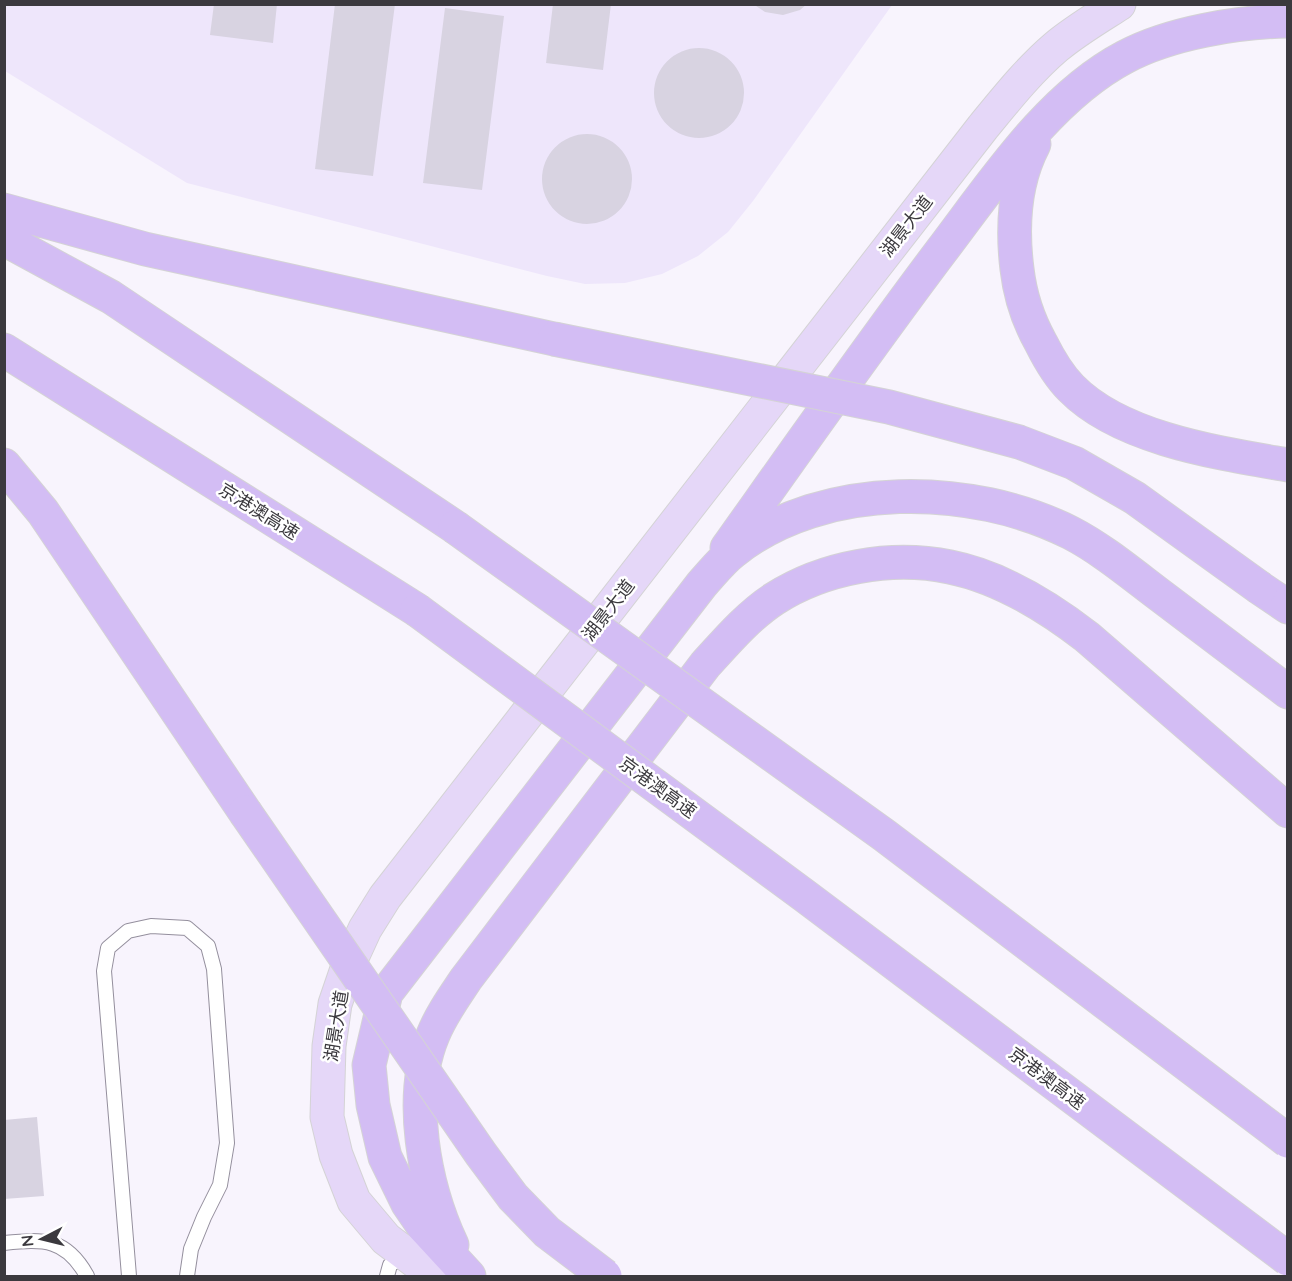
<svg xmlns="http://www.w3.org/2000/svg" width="1292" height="1281" viewBox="0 0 1292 1281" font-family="Quicksand,'Noto Sans SC',sans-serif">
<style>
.built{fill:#eee6fb}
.building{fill:#d8d3e1}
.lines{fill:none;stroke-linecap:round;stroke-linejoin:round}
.lane-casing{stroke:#948f9d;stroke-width:16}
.primary-casing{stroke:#d4d3d5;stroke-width:35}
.highway-casing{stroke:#d4d3d5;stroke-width:35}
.lane{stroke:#fff;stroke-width:14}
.primary{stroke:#e5d7f8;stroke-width:33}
.highway{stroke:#d3bdf4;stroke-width:33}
.highway-bridge-casing{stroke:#d4d3d5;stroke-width:35;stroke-linecap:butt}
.highway-bridge{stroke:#d3bdf4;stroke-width:33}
.labels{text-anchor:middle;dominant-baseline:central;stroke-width:5;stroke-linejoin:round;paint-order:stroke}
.street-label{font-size:18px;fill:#3b393e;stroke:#fff}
</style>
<rect width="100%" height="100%" fill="#f8f4fd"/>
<path class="built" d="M4,5H892L753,201L728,232L698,256L662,274L625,283L585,284L547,276L187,183L5,71Z"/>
<path class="building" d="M214,4H277L273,43L210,35Z
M335,4H395L373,176L315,169Z
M553,4H611L603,70L546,63Z
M753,4H807L800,10L783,15L765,12Z
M445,8L504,16L482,190L423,183Z
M654 93a45 45 0 1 1 90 0a45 45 0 1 1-90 0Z
M542 179a45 45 0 1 1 90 0a45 45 0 1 1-90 0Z
M37,1117L44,1196L4,1199V1120Z"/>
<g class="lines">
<defs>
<path id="lane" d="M4,1243C44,1239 66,1238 87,1276
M129,1276L104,971L108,948L128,931L151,926L187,928L208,946L214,969L227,1143L220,1185L204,1217L191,1249L187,1276
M387,1276L390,1265L405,1255"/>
<path id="primary" d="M435,1276L386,1239L354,1201L336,1155L327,1117L329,1046L335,1004L348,966L365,929L385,897L983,127C1006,99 1029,70 1056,47C1075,31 1097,18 1119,4"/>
<path id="highway" d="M1034,144C1014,182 1012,229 1017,269C1020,295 1028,320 1041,343C1049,359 1058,375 1071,388C1121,439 1219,453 1288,465
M4,210L145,249L554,339
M4,239L111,297L455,527
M4,350L417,610
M4,465L43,512L245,812
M727,548C798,448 868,348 942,250C993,183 1049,97 1125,57C1170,33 1237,22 1288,21
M1260,588L1288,607
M452,1245C424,1185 407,1097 433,1035C441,1015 454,997 466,979L705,665C726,642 748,616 774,599C824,567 891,555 950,567C1000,577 1047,606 1087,637L1288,811
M469,1276L423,1226L408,1204L385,1157L373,1105L369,1065L386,993L702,584C712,573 722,560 734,551C823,480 973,483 1071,533C1102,549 1133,575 1161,596C1203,628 1246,660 1288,692"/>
</defs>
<use href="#lane" class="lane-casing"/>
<use href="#primary" class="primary-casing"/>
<use href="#highway" class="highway-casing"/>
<use href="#lane" class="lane"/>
<use href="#primary" class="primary"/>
<use href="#highway" class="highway"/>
<defs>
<path id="highway-bridge" d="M554,339L889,407L1019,442L1074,463L1135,498L1260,588
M455,527L884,835L1288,1141
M417,610L805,896L1288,1259
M245,812L481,1154L513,1197L547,1232L605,1276"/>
</defs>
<use href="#highway-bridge" class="highway-bridge-casing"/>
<use href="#highway-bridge" class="highway-bridge"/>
</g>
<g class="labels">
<g class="street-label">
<text transform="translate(906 226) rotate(-52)">湖景大道</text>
<text transform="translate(259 511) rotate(32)">京港澳高速</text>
<text transform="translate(608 610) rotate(-52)">湖景大道</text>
<text transform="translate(658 787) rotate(36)">京港澳高速</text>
<text transform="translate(336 1026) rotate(-81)">湖景大道</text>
<text transform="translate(1047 1078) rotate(37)">京港澳高速</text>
</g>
</g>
<rect width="1292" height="1281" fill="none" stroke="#3b393e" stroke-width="12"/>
<g transform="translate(42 1239) rotate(263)" stroke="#ffffff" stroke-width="4.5" paint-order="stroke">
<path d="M0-4.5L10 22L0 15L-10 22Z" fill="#3b393e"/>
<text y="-9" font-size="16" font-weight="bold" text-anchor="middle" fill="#3b393e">N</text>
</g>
</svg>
